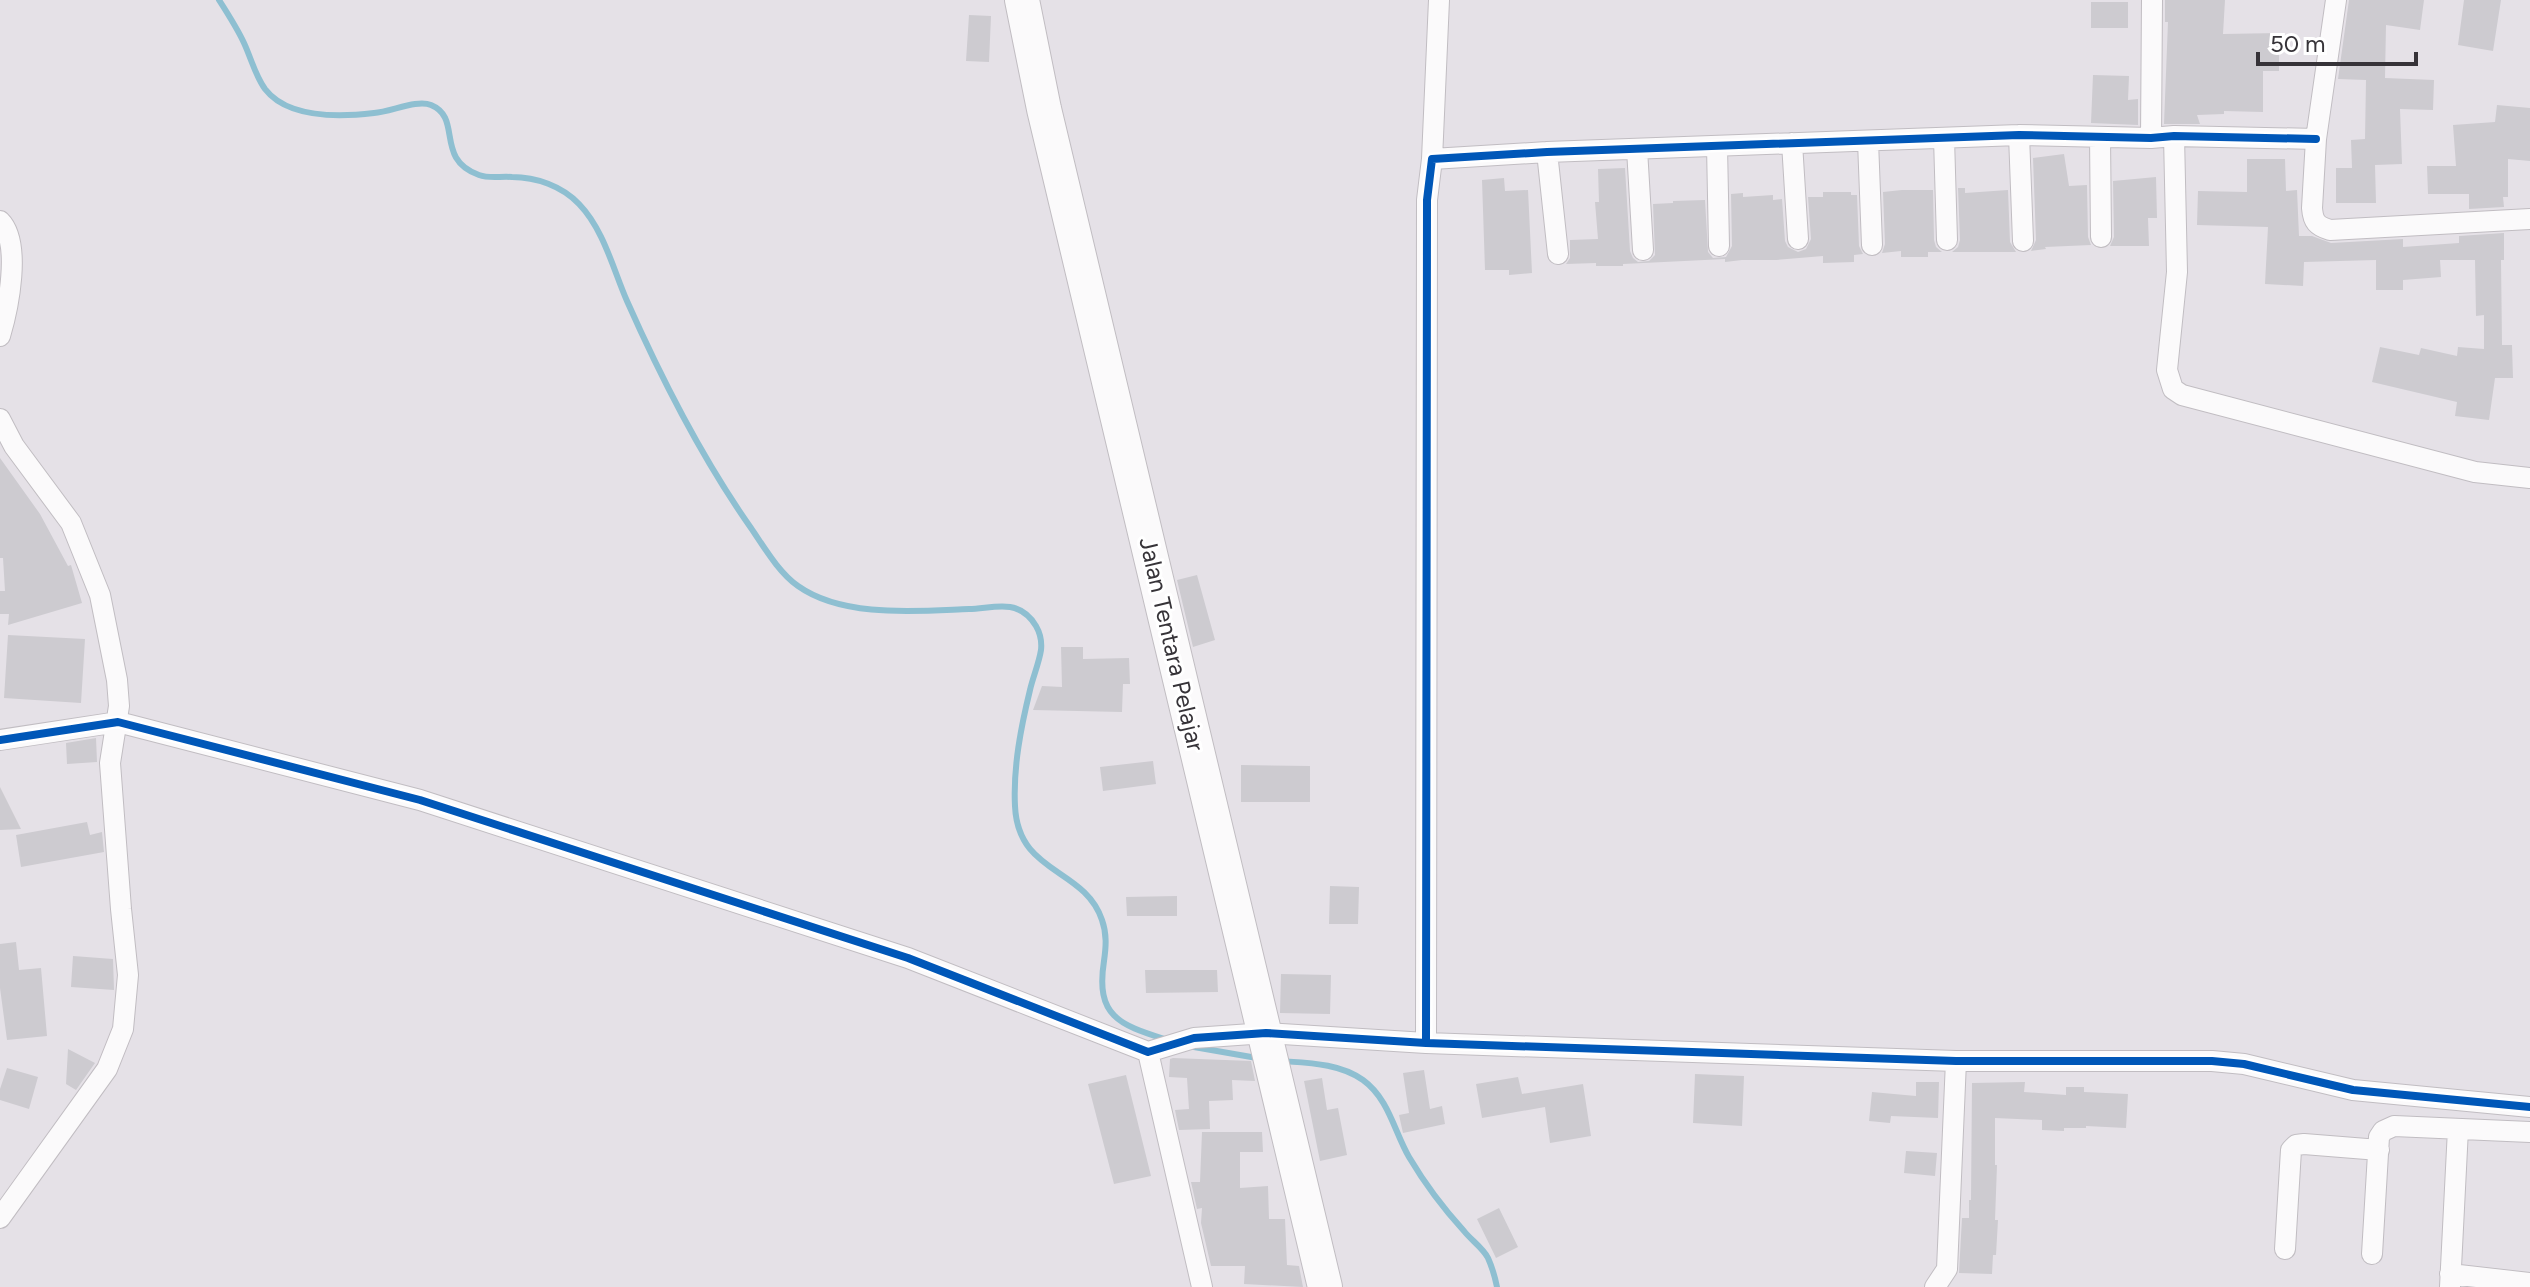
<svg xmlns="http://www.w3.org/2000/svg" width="2530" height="1287" viewBox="0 0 2530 1287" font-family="Figtree,sans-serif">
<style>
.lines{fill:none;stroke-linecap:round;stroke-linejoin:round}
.stream{stroke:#8ebfd1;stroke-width:6}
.building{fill:#cdcbd0}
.street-casing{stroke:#c1bdc2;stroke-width:22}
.highway-casing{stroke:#c1bdc2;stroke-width:36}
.street{stroke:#fbfafb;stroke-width:20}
.highway{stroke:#fbfafb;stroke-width:34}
.cycleway-casing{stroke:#fff;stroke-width:13}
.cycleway{stroke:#0057b8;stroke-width:8}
.labels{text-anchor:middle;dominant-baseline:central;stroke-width:6;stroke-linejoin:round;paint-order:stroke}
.street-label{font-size:24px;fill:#363338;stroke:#fff}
</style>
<rect width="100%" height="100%" fill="#e5e1e7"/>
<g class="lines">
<path class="stream" d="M219,0C228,14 237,28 244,43C251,58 255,75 265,89C288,119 340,117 374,113C391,112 417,99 431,105C463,118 434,159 479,175C490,179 500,176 512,177C536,177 562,186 579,204C604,230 613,269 627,301C662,380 701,457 751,528C764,547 779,573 798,586C843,618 916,611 969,609C982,609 996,605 1010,607C1022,609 1030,616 1036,626C1040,633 1042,641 1041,650C1039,663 1033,677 1030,690C1021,727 1013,767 1015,806C1018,875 1084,867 1102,920C1107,934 1106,947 1104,961C1095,1018 1121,1025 1167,1040
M1194,1047L1257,1058
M1280,1061C1308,1063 1339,1063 1363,1080C1389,1099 1394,1131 1409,1157C1425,1184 1443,1208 1464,1231C1471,1240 1483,1248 1488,1258C1492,1267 1495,1277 1497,1287"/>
</g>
<path class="building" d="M2165,0H2225L2223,34L2279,33V71H2263V112L2224,111V114L2197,115L2200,124H2164L2168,22H2165Z
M2349,0H2424L2420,30L2386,25L2385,78L2434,80L2433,110L2400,109L2402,164L2375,165L2376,203H2336V168H2352L2351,140L2365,139L2366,80L2338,79Z
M2464,0H2501L2493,51L2458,45Z
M2091,2H2128V28H2091Z
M969,15L991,16L989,62L966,61Z
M2093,75L2129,76L2128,100L2138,99V125L2091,123Z
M2497,105L2530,108V161L2508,159V197H2503L2504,207L2469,209V194H2428L2427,166H2456L2453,125L2495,122Z
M2064,154L2069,186L2087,185L2088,237L2091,245L2045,247L2046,249L2031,251L2036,240L2033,158Z
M2247,159H2285L2286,191L2297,190L2299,236H2312L2331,243L2403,239V247L2459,243V236L2504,233V260H2501L2502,345H2512L2513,378H2495L2489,420L2455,416L2457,402L2372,382L2380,347L2419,355L2421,348L2457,356L2458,347L2484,349V315L2476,316L2475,260H2440L2441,277L2403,280V290H2376V260L2304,262L2303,286L2265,284L2268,227L2197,225L2198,191L2247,192Z
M1625,168L1630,251L1633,258L1638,262L1649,261L1655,255L1653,204L1673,203V201L1705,200L1708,252L1713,258L1726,257L1732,246L1731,194L1743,193V197L1773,195V200L1782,199L1785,241L1788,247L1798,252L1806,249L1811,239L1808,197H1823V192H1851V195H1857L1859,246L1863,254L1854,255V262L1823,263V256L1776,260H1742L1725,262V259L1623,264V266H1596V263L1566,264L1570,258V240L1598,239L1595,202H1599L1598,169Z
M2156,177L2157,218H2148L2149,246H2110L2114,237L2113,181Z
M1504,178L1505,191L1528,190L1532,273L1509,275V270H1485L1482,180Z
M1958,188H1965V193L2008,190L2010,242L2016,252H1952L1958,247L1960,240Z
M1902,190H1933L1934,240L1936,247L1942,252H1928V257H1901V251L1882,253L1885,244L1883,192Z
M0,458L40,514L68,566L71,565L82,603L8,625L9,614H0V591H5L3,558H0Z
M1197,575L1215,640L1193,647L1177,580Z
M8,635L85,639L81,703L4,698Z
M1061,647H1083V659L1129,658L1130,684H1123L1122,712L1033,710L1042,686L1062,687Z
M96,738L97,762L67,764L66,743Z
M1153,761L1156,784L1103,791L1100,767Z
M1241,765L1310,766V802H1241Z
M0,787L21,829L0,830Z
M87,822L90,835L102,832L104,852L21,867L16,835Z
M1330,886L1359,887L1358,924H1329Z
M1177,896V916H1127L1126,897Z
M16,942L19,970L41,968L47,1036L7,1040L0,988V944Z
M73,956L113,959L114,990L71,987Z
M1145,970H1217L1218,992L1146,993Z
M1281,974L1331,975L1330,1014L1280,1013Z
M68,1049L95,1063L76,1090L66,1084Z
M1173,1058L1251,1061L1255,1081L1232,1080L1233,1100L1209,1101L1210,1129L1179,1130L1175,1110L1189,1109L1187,1078L1169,1077L1170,1059Z
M7,1068L38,1077L29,1109L0,1100V1089Z
M1424,1070L1430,1109L1442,1106L1445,1124L1403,1133L1399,1115L1409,1113L1403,1073Z
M1695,1074L1744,1076L1742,1126L1693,1123Z
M1126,1075L1151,1176L1114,1184L1088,1084Z
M1518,1077L1522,1094L1583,1084L1591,1136L1550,1143L1545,1107L1482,1118L1476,1084Z
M1322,1078L1327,1110L1338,1108L1347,1155L1320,1161L1304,1081Z
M1916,1082H1939L1938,1118L1891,1116L1890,1123L1869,1121L1872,1092L1916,1096Z
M2025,1082L2024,1092L2066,1095V1087H2084V1092L2128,1094L2126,1128L2086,1126V1128H2064V1131L2042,1130V1120L1995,1118V1165H1997L1995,1220H1998L1996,1255H1993L1992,1274L1959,1273L1962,1218H1969V1200H1971L1972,1083Z
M1202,1132H1262L1263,1152H1240V1188L1268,1186L1269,1219H1285L1287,1265L1299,1266L1303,1287L1244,1284L1245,1266H1211L1201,1223L1202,1208L1197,1209L1191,1182H1200Z
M1906,1151L1937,1153L1935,1176L1904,1173Z
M1499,1208L1518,1247L1496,1258L1477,1219Z"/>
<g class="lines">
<defs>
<path id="street" d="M2336,0L2316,139L2312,208C2313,222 2317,226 2330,230L2530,219
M2019,135L2023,241
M2174,136L2177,272L2167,370L2173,389L2182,395L2475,472L2530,478
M2100,137L2101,237
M1944,138L1947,240
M2151,138L2152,0
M1868,141L1872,245
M1792,143L1798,239
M1717,146L1719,246
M1637,149L1643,250
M1547,152L1558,254
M1432,159L1439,0
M0,221C22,243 8,309 0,336
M0,419L14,446L71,523L100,595L117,680L119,706L110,763L121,909L128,975L123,1029L107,1069L0,1218
M0,740L118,722L420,800L908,958L1148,1052L1194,1038L1266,1033L1426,1043L1956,1061H2212L2244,1064L2353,1090L2530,1107
M1426,1043L1427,200L1432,159L1547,152L2019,135L2151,138L2174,136L2316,139
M1148,1052L1202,1287
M2285,1249L2291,1150L2296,1145L2304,1144L2379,1150
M2372,1254L2379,1137L2383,1131L2394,1126L2530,1132
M2450,1274L2530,1283
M1935,1287L1947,1269L1956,1061
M2450,1287L2458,1129"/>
<path id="highway" d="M1022,0L1044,109L1325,1287"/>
</defs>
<use href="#street" class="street-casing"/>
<use href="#highway" class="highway-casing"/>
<use href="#street" class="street"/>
<use href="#highway" class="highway"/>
<defs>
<path id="cycleway" d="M0,740L118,722L420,800L908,958L1148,1052L1194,1038L1266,1033L1426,1043L1956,1061H2212L2244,1064L2353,1090L2530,1107
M1426,1043L1427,200L1432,159L1547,152L2019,135L2151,138L2174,136L2316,139"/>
</defs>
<use href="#cycleway" class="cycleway-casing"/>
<use href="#cycleway" class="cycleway"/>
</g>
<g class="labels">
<g class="street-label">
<text transform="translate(1172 644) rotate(77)">Jalan Tentara Pelajar</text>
</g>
</g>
<path d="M2258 52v12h158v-12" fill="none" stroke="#363338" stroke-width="4"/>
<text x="2270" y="52" font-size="24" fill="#363338" stroke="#ffffff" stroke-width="6" paint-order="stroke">50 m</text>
</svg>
